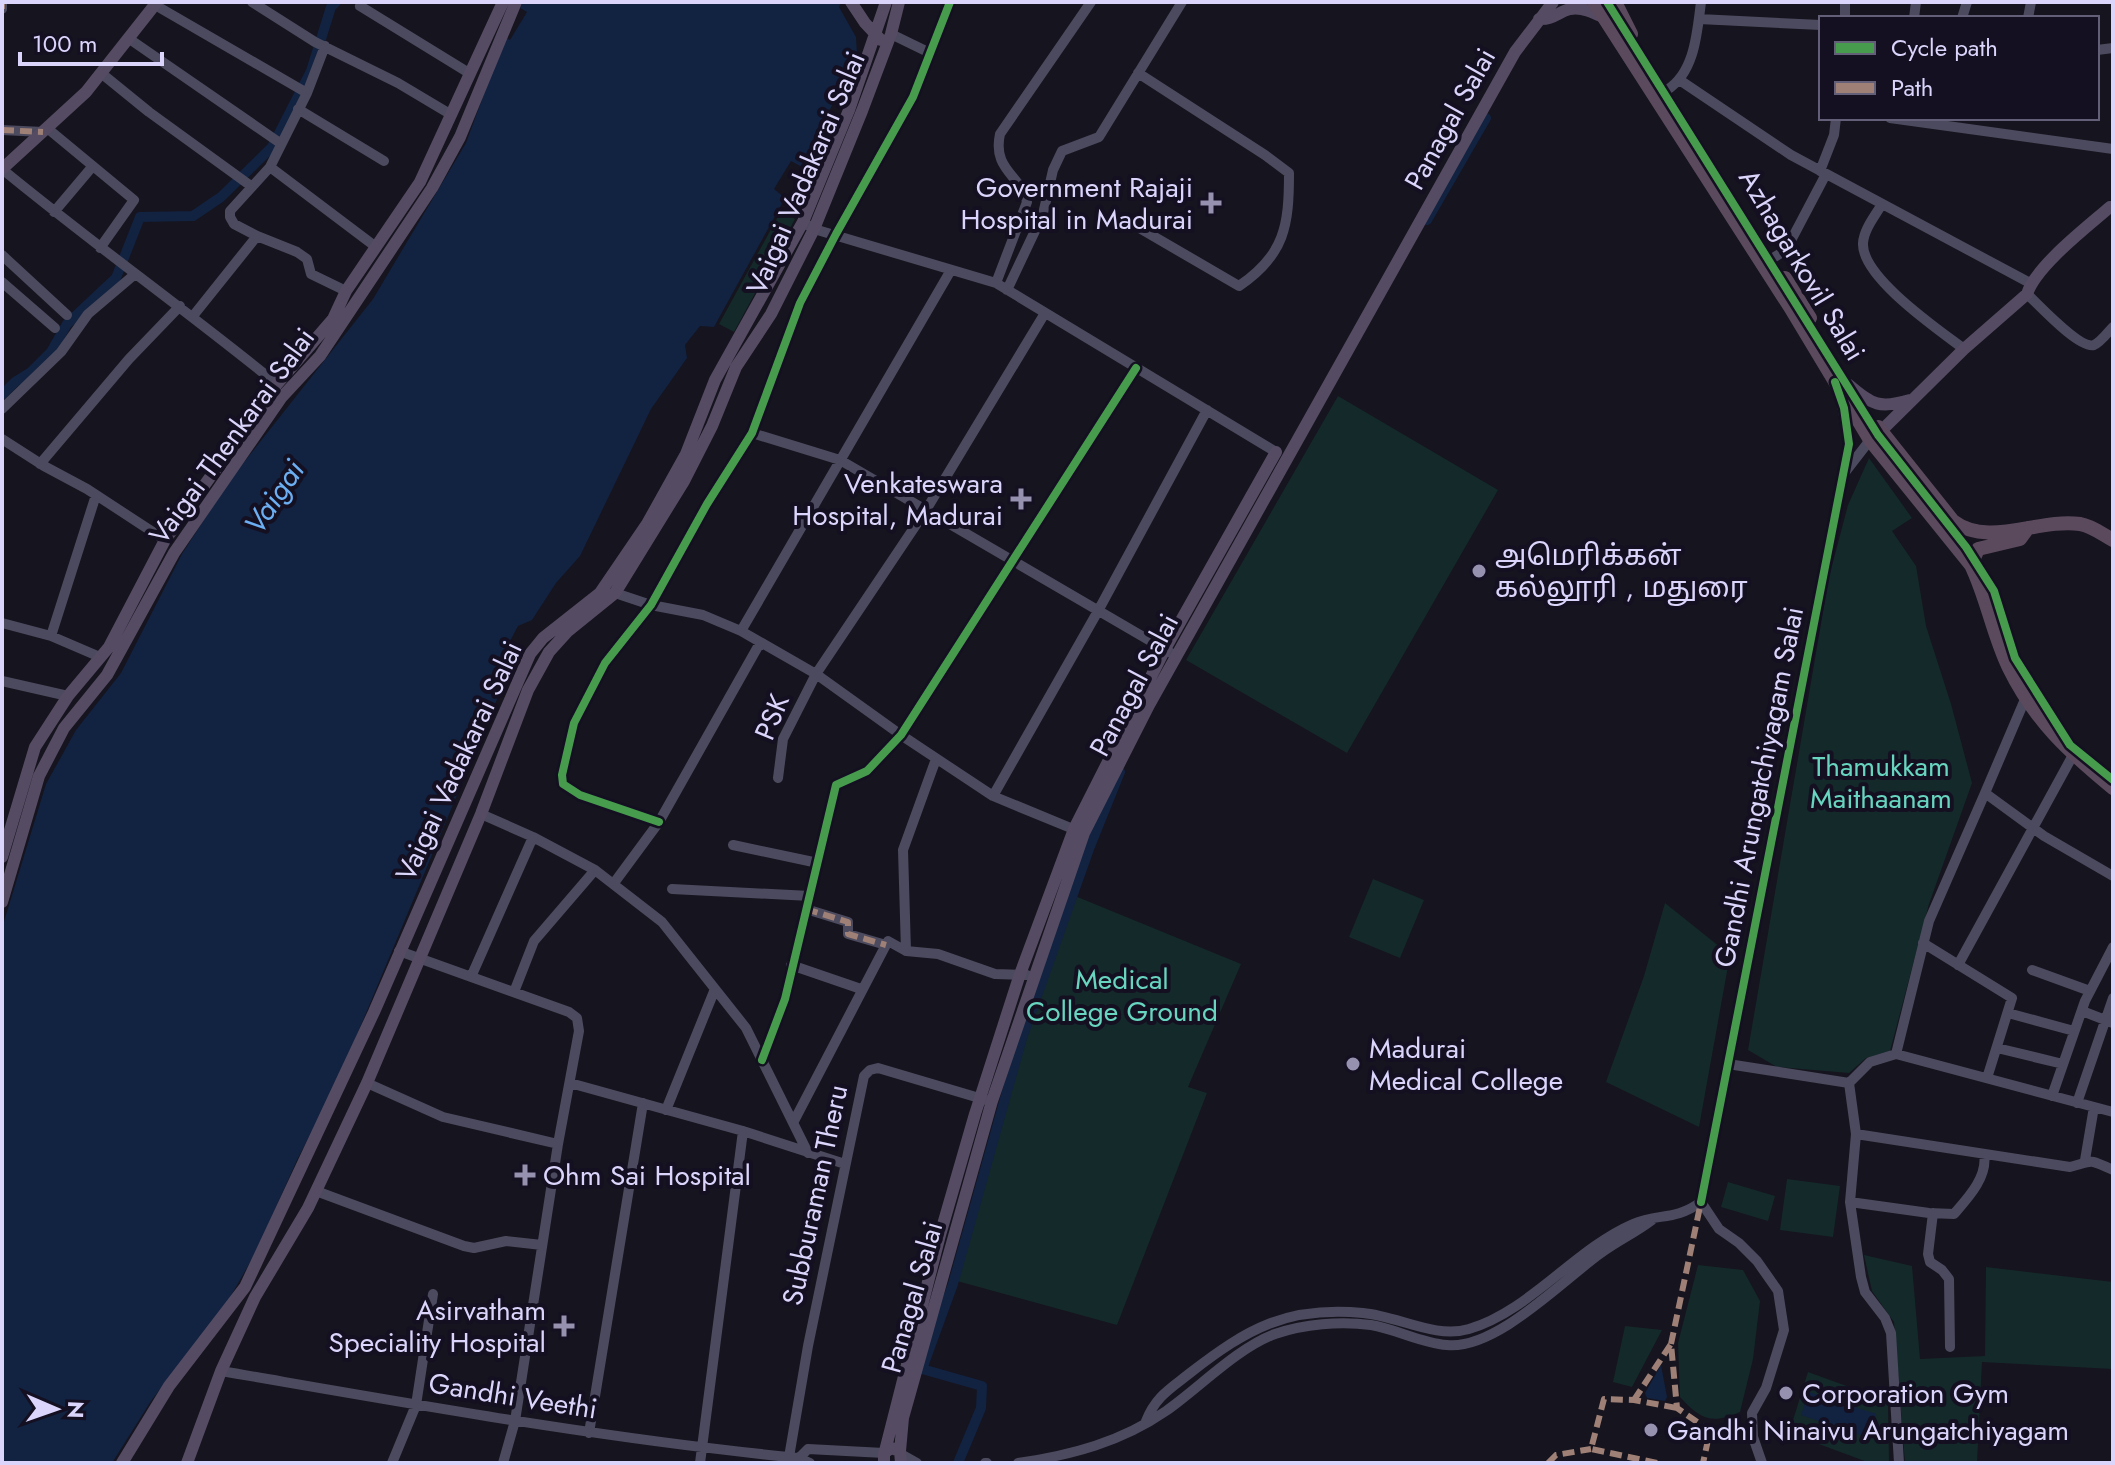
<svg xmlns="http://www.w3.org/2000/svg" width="2115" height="1465" viewBox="0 0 2115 1465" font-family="Jost,'Noto Sans Tamil',sans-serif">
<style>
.green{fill:#14292a}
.water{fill:#122241}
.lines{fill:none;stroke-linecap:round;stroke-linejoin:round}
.canal{stroke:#122241;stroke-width:10}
.minor{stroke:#4c4a5e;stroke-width:10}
.major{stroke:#554b63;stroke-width:12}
.highway{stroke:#5b4a5d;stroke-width:14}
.minor-bridge{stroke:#4c4a5e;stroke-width:10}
.quiet{stroke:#9e8076;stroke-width:6;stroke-dasharray:12 6;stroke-linecap:butt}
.cycleway-casing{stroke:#141022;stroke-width:13}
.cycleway{stroke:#469c4c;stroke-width:8}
.poi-dot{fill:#9691ae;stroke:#141022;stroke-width:3}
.labels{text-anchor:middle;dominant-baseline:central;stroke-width:8;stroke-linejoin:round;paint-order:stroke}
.street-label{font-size:28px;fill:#dbd5fb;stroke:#141022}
.poi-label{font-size:28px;fill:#dbd5fb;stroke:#141022;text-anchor:start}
.park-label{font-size:28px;fill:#67d5bf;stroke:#141022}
.water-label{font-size:30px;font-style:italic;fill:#6caef2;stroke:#141022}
</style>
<rect width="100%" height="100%" fill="#16141e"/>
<path class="green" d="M781,211L795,219L734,332L719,324Z
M1338,396L1498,490L1347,753L1186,660Z
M1869,458L1912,518L1892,531L1916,566L1926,626L1951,704L1972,783L1929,904L1890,1051L1866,1058L1849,1073L1777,1067L1748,1050L1829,577L1848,505Z
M1373,879L1424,900L1400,958L1349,937Z
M1075,896L1241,964L1188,1087L1207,1093L1117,1325L957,1281L1024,1047Z
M1665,903L1730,955L1699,1127L1606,1082L1644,976Z
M1787,1179L1840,1186L1833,1237L1780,1230Z
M1728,1182L1775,1196L1768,1221L1721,1207Z
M1864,1255L1912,1266L1920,1359L1985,1356L1986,1267L2113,1282V1369L1982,1362L1977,1463H1905L1894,1322L1872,1291Z
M1698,1265L1743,1270L1760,1301L1753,1359L1740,1412C1712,1425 1700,1419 1680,1397L1678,1343Z
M1625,1326L1662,1330L1632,1387L1613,1382Z
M1808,1372L1888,1401L1889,1463H1870L1789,1433Z"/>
<path class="water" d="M523,2H841L839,7L856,37L857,54L802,167L791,161L774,189L785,198L714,327L700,326L685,345L687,358L651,409L580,556L556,583L532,620L518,626L508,645L518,649L336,1085L297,1160L256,1252L229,1299L151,1401L112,1463H2V928L46,784L76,730L121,673L182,554L229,481L373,299L466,143L505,37L510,40L527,12L520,8Z
M1661,1365L1667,1397L1665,1401L1647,1398L1645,1393Z
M1809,1392L1876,1414L1869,1438L1801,1415Z"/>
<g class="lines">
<path class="canal" d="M1427,220L1486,118
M2,395L15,382L31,372L51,352L67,324L116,278L140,217L193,216L221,197L272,147L311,71L331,7L336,2
M958,1463L981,1408L982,1386L922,1369L953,1284L1022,1038L1089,849L1120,772"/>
<path class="minor" d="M252,2L315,42L398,83L450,114
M362,2L360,6L469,73
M155,5L307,93
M2,9V2
M1845,18V2
M1914,18L1916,2
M1962,18L1967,2
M2028,18L2031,2
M1699,19L1821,25
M891,34L930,53
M128,38L280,143
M325,46L307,93L270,167L376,247
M2097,50L2113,48
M101,73L149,112L251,186
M1138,73L1265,155L1289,173C1289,225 1285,255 1239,286L1141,229
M1681,81L1791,155L2030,283
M1667,90C1695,72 1697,33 1701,2
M298,109L384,161
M1890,118L2113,149
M47,128L134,200L100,248
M2,130L43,132
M270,167L230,211V217L234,224L257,236L297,252L307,259L311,274L346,291
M2,169C92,243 187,311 277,384
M1820,171L1834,135L1836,118
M1882,204C1875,216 1864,229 1863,243C1861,277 1939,330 1964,349
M54,212L92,167
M803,222L814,229L996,283L1276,452
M2,255L67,315
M1773,258L1786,250L1826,174
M2,282L55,328
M996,283L1027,202C1021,175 992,170 1000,134L1091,2
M1007,290L1043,214L1053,170L1062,151L1099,137L1182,2
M2027,294C2038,304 2080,350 2094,345C2101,342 2108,332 2113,327
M193,316L257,236
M2,409L61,352L88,314L134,275
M752,433L840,460L1171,653
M2,439L44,466L87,489L165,540
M40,464L129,359L180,306
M1846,471L1870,440
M615,593L651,605L703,615L741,631L816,674L901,735L993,796L1078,831
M2,623L51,636L100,657
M741,631L951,270
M51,636L96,495
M2,681L68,696
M2026,697L1985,793L2044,836L2113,876
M778,778L783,739L816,674L926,510L1045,313
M993,796L1098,611L1207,410
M481,814L533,837L595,870L662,922L746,1028L808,1153
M659,822L580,795L563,784L562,775L574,723L605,663L651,605L707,504L752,433L800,303L836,234L913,97L950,2
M733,845L818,863
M614,883L659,822L760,643
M672,889L810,896
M806,909L848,922V934L886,945
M1923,943L2012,998L1987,1078
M399,951L569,1012L577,1018L579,1031L558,1144L515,1421L503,1463
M906,951L903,850L936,759
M791,965L861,989
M1958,965L2073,755
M2032,970L2090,991
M471,977L533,837
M514,992L534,941L595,870
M2082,1011L2113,1023
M2008,1013L2074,1031
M1997,1048L2063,1064
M1896,1054L1929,921L1985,793
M762,1060L785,999L836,785L867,771L901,735L1136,368
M1728,1064L1849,1083L1856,1134L2070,1167C2094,1161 2087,1158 2113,1170
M367,1083L443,1117L558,1144
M570,1083L743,1131L845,1164
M1849,1083L1870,1062L1896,1054L2113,1112
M2052,1096L2085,1001L2113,947
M2077,1103L2113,998
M666,1110L715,989
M793,1123L888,941L906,951L938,954L995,974L1027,975
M1856,1134L1850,1202L1861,1277L1865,1292L1885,1318L1891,1333L1899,1463
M2085,1160L2094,1107
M316,1191L464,1246L474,1248L506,1241L542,1245
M1701,1202L1849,444L1841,399
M1701,1202L1719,1229L1739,1243L1757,1261L1778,1291L1784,1330L1766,1388L1752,1413L1753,1437L1762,1463
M1850,1202L1929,1213L1954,1214C1968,1198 1988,1177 1984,1154
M1933,1213L1928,1254L1930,1262L1942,1270L1949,1279L1950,1347
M221,1371C413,1404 605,1439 799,1458L810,1463
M1146,1421C1156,1396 1170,1389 1190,1373C1248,1328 1287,1306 1363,1313C1398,1316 1435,1339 1469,1329C1530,1311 1575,1249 1633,1224C1658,1213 1675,1221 1701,1202
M589,1433L643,1103
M901,1454L917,1463
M789,1457L808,1346L864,1076L870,1070L878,1068L986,1100
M799,1458L808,1449L884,1453
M392,1463L416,1405L433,1294
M700,1463L743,1131
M985,1463H987
M1018,1463C1072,1455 1121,1442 1166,1411C1199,1388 1237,1348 1275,1334C1304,1324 1340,1321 1371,1325C1396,1329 1421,1343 1447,1345C1496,1350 1563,1280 1601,1253C1617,1241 1635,1233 1652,1220"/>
<path class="major" d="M851,2L865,23L881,40
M1539,19C1553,20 1558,12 1570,9C1582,7 1593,12 1603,17
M2,169L86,92L157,2
M1849,385C1872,405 1880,409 1910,400
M1881,431L1964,349L2027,294C2036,266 2087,227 2110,207H2113
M2,857L35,747L68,696L109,647L165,540L277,384L333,319L346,291L420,182L503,2
M2,902L39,776L64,728L107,675L174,553L281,398L320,356L432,188L460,137L516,2
M885,1451L940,1235L975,1114L1019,977L1074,829L1165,649L1276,452
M900,1451L903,1418L992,1101L1084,833L1149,705L1515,52L1553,2
M122,1463L169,1386L245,1287L374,1012L530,654L543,638L600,593L647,524L686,454L715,380L803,222L849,110L886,2
M187,1463L221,1371L255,1297L308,1208L367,1083L481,814L528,690L549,652L568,631L615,593L684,481L712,426L736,367L771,314L814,229L862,111L891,34L899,2
M884,1463V1453L891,1448L900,1451L901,1463"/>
<path class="highway" d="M1594,2L1790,307L1870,440L1971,565C1987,598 1993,635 2009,668C2035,721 2069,752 2113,788
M1615,2L1631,34
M1785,278L1810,318
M1878,427L1953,521C1988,548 2039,518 2080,524C2092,526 2102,534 2113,540
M1971,565L1978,549L2020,539L2028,528"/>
<path class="minor-bridge" d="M1607,2L1878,435L1966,547L1994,591L2015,658L2070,745L2113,780"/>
<path class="quiet" d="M2,9V2
M2,130L43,132
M806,909L848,922V934L886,945
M1671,1344L1701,1202
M1634,1400L1671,1344L1677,1408L1710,1431L1703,1463
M1548,1463L1556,1455L1591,1449
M1657,1463L1591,1449L1604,1399L1634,1400L1677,1408"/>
<defs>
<path id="cycleway" d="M1607,2L1878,435L1966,547L1994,591L2015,658L2070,745L2113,780
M659,822L580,795L563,784L562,775L574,723L605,663L651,605L707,504L752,433L800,303L836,234L913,97L950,2
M762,1060L785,999L836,785L867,771L901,735L1136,368
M1701,1202L1849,444L1844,408L1835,382"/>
</defs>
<use href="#cycleway" class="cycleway-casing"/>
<use href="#cycleway" class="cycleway"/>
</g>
<g class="poi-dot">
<path d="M1207 191h8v8h8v8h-8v8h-8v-8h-8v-8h8z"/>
<path d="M1017 487h8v8h8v8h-8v8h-8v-8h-8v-8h8z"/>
<circle cx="1479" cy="571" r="8"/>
<circle cx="1353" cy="1064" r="8"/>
<path d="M521 1163h8v8h8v8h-8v8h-8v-8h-8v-8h8z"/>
<path d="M560 1314h8v8h8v8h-8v8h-8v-8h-8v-8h8z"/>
<circle cx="1786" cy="1393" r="8"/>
<circle cx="1651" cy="1430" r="8"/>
</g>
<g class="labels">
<g class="street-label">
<text transform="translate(1450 119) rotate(-61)">Panagal Salai</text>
<text transform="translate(806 173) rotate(-67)">Vaigai Vadakarai Salai</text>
<text transform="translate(1802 265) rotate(59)">Azhagarkovil Salai</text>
<text transform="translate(232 436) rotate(-54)">Vaigai Thenkarai Salai</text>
<text transform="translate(1134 685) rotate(-62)">Panagal Salai</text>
<text transform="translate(772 717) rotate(-68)">PSK</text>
<text transform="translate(459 761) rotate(-65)">Vaigai Vadakarai Salai</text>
<text transform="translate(1759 787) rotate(-79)">Gandhi Arungatchiyagam Salai</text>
<text transform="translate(815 1195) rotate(-78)">Subburaman Theru</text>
<text transform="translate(912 1297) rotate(-74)">Panagal Salai</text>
<text transform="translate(513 1396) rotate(9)">Gandhi Veethi</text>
</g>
<g class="poi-label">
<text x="1193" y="187" text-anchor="end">Government Rajaji<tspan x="1193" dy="32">Hospital in Madurai</tspan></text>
<text x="1003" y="483" text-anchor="end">Venkateswara<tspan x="1003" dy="32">Hospital, Madurai</tspan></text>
<text x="1495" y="555">அமெரிக்கன்<tspan x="1495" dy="32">கல்லூரி , மதுரை</tspan></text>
<text x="1369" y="1048">Madurai<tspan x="1369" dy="32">Medical College</tspan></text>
<text x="543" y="1175">Ohm Sai Hospital</text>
<text x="546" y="1310" text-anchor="end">Asirvatham<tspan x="546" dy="32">Speciality Hospital</tspan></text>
<text x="1802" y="1393">Corporation Gym</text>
<text x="1667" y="1430">Gandhi Ninaivu Arungatchiyagam</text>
</g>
<g class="park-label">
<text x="1881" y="766">Thamukkam<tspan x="1881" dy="32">Maithaanam</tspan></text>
<text x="1122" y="979">Medical<tspan x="1122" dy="32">College Ground</tspan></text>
</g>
<g class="water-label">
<text transform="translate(274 497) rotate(-56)">Vaigai</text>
</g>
</g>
<rect width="2115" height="1465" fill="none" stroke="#dbd5fb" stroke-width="8"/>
<rect x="1819" y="16" width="280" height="104" fill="#141022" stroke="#645f79" stroke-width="2"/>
<rect x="1835" y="42" width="40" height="12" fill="#469c4c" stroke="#645f79" stroke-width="2"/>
<text x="1891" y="56" font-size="24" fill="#dbd5fb">Cycle path</text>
<rect x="1835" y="82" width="40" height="12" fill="#9e8076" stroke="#645f79" stroke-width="2"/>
<text x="1891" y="96" font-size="24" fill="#dbd5fb">Path</text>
<g transform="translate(56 1409) rotate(92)" stroke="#141022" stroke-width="6" paint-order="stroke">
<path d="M0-6L14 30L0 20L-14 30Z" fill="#dbd5fb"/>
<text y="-12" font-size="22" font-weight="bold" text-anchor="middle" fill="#dbd5fb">N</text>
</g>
<path d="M20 52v12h142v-12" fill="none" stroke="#dbd5fb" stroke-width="4"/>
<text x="32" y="52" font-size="24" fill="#dbd5fb" stroke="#141022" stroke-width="6" paint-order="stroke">100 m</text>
</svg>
